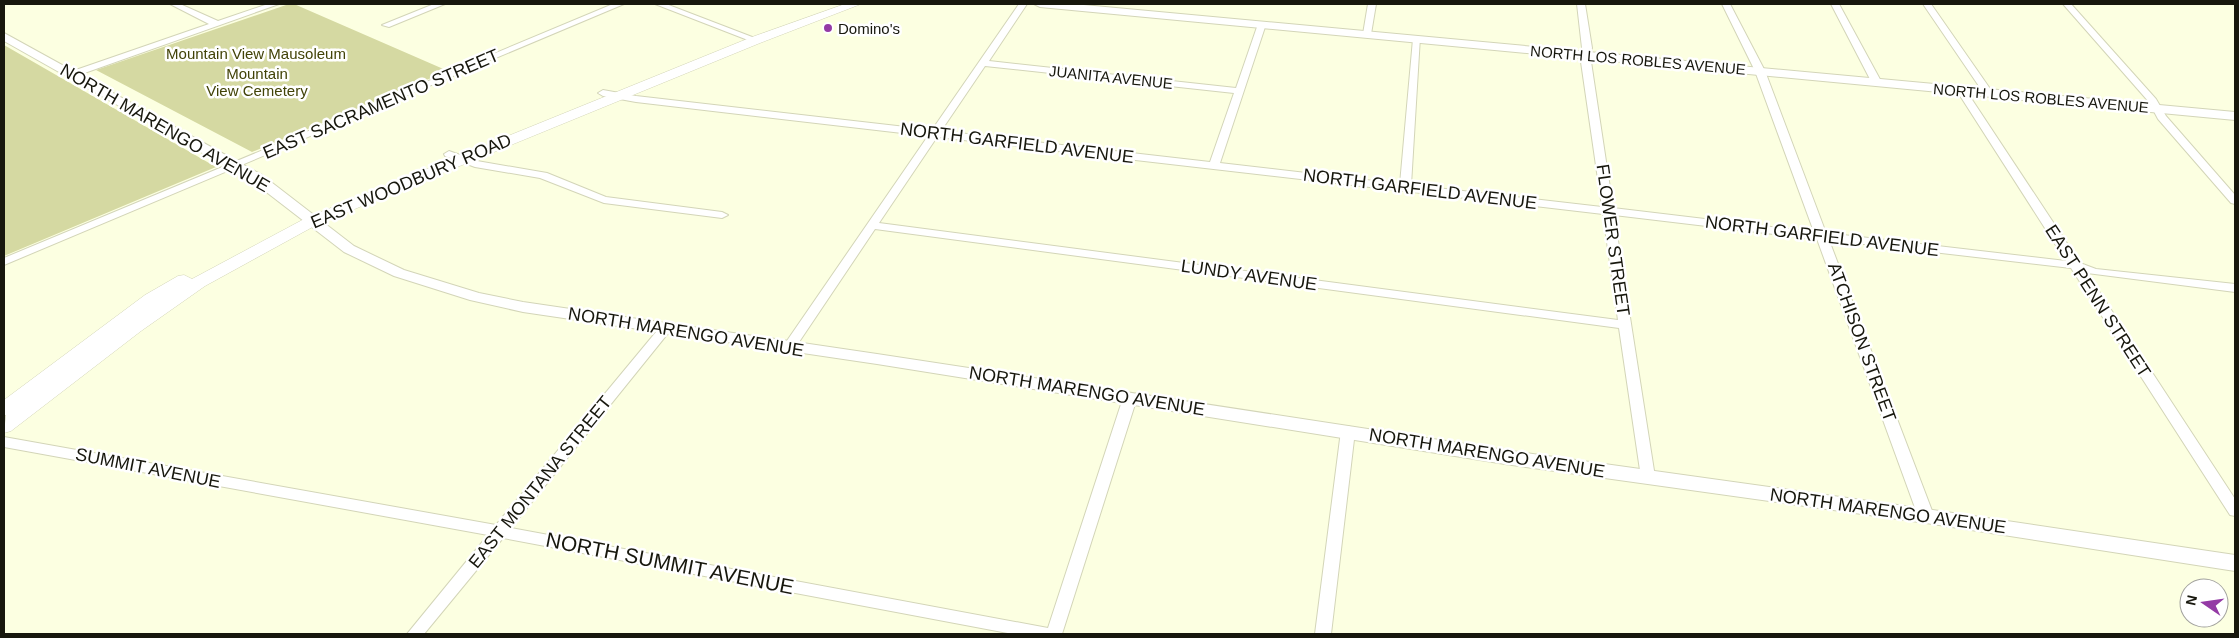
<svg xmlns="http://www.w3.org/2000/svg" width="2239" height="638" viewBox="0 0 2239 638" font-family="Helvetica,sans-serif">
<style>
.green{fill:#d5d9a2}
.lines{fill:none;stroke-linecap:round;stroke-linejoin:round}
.minor-casing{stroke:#d3d5b8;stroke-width:2}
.tertiary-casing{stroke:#d3d5b8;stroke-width:2}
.secondary-casing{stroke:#d3d5b8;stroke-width:1}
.minor{fill:#fff;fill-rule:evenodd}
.tertiary{fill:#fff;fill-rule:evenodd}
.secondary{fill:#fff;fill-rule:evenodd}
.poi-dot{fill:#943aa5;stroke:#fff;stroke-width:2}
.labels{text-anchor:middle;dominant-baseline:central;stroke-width:5;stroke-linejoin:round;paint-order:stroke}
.far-poi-label{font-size:15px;fill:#17170d;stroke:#fff;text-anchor:start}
.far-park-label{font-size:15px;fill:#424308;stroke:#fff}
.far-street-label{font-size:15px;fill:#17170d;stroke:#fff}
.street-label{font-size:18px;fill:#17170d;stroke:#fff}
.near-street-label{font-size:21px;fill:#17170d;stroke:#fff}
</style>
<rect width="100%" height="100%" fill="#fcffe1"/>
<path class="green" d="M289,4H294L448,71L252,152L96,70Z
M4,45L216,167L4,256Z"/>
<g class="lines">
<defs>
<path id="minor" d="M170,4H180L218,21L268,4H279L76,76H70V72L209,24Z
M434,4H445L389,27L382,25Z
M613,4H624L4,265V258Z
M655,4H666L760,40L753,42Z
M1019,4H1027L989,61L1236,88L1258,24L1265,22L1266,24L1220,163L1400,184L1413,39L1420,37L1411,185L1602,207L1580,55L1582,48L1577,4H1585L1592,48L1590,55L1613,208L1814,232L1755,71L1722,4H1730L1765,71L1826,233L2066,261L1957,91L1959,89H1965L2080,263L2096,269L2235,284V292L2087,273L2235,499V516L2230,515L2071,268L1829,240L1934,516L1931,520L1926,522L1921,520L1918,516L1817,239L1614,215L1655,477L1653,481H1643L1641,477L1619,328L875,229L793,351L788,352L782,348L928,136L636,102L603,96L598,93L603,90L636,96L932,130ZM985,66L1234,93L1210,162L941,131ZM937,137L1603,214L1618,320L879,223Z
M1368,4H1376L1371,34L1367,37L1363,34Z
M1831,4H1839L1882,83L1880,85H1874L1872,83Z
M1923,4H1931L1993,93L1991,95H1985Z
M2063,4H2071L2156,99L2166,116L2235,195V204L2231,203L2158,119L2149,102Z
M449,151L477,161L547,173L606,197L722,212L728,215L722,218L604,203L540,178L475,167L445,156L444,154Z
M665,325L671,329L669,332L511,528L1048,628L1123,398L1130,394L1135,395L1137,398L1062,634H1013L503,538L424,634H407L488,535L4,447V437L496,525L661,326Z
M1348,426L1353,428L1355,431L1331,634H1315L1341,431L1343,428Z"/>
<path id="tertiary" d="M1034,4H1073L2235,112V120L1040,7Z
M4,33L262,175L354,246L404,270L479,293L523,302L877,354L1505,450L1926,509L2235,555V571L1926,523L1505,464L877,364L523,312L470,300L394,276L344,252L252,181L4,41Z"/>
<path id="secondary" d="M845,4H861L760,43L318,224L205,286L141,331L11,431L4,433L6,415H4V400L145,295L178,276L184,275L192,279L306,218L752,37Z"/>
</defs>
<use href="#minor" class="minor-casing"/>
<use href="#tertiary" class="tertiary-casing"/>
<use href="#secondary" class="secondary-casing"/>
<use href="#minor" class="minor"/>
<use href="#tertiary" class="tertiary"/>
<use href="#secondary" class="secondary"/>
</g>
<circle class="poi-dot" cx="828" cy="28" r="5"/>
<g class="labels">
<g class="far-poi-label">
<text x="838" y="28">Domino's</text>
</g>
<g class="far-park-label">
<text x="256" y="53">Mountain View Mausoleum</text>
<text x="257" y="73">Mountain<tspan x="257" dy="17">View Cemetery</tspan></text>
</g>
<g class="far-street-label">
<text transform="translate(1638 60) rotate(5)">NORTH LOS ROBLES AVENUE</text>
<text transform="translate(1111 77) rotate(6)">JUANITA AVENUE</text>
<text transform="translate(2041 98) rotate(5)">NORTH LOS ROBLES AVENUE</text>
</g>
<g class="street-label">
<text transform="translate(381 104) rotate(-23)">EAST SACRAMENTO STREET</text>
<text transform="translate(165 128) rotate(30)">NORTH MARENGO AVENUE</text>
<text transform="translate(1017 143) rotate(7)">NORTH GARFIELD AVENUE</text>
<text transform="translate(411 181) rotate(-23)">EAST WOODBURY ROAD</text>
<text transform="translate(1420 189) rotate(7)">NORTH GARFIELD AVENUE</text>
<text transform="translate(1822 236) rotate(7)">NORTH GARFIELD AVENUE</text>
<text transform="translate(1613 240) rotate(82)">FLOWER STREET</text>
<text transform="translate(1249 275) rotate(8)">LUNDY AVENUE</text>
<text transform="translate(2098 301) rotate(57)">EAST PENN STREET</text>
<text transform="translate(686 332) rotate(9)">NORTH MARENGO AVENUE</text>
<text transform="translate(1862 342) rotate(70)">ATCHISON STREET</text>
<text transform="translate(1087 391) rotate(9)">NORTH MARENGO AVENUE</text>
<text transform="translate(1487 453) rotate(9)">NORTH MARENGO AVENUE</text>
<text transform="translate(148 468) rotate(11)">SUMMIT AVENUE</text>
<text transform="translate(540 482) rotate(-51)">EAST MONTANA STREET</text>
<text transform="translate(1888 511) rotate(8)">NORTH MARENGO AVENUE</text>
</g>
<g class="near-street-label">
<text transform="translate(670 563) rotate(11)">NORTH SUMMIT AVENUE</text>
</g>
</g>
<rect width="2239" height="638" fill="none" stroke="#17170d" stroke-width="10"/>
<g transform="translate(2204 603) rotate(283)"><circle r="24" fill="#ffffff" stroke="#a2a29e"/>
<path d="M0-4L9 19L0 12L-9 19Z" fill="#943aa5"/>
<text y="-8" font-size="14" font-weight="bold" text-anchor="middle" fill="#17170d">N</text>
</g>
</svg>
